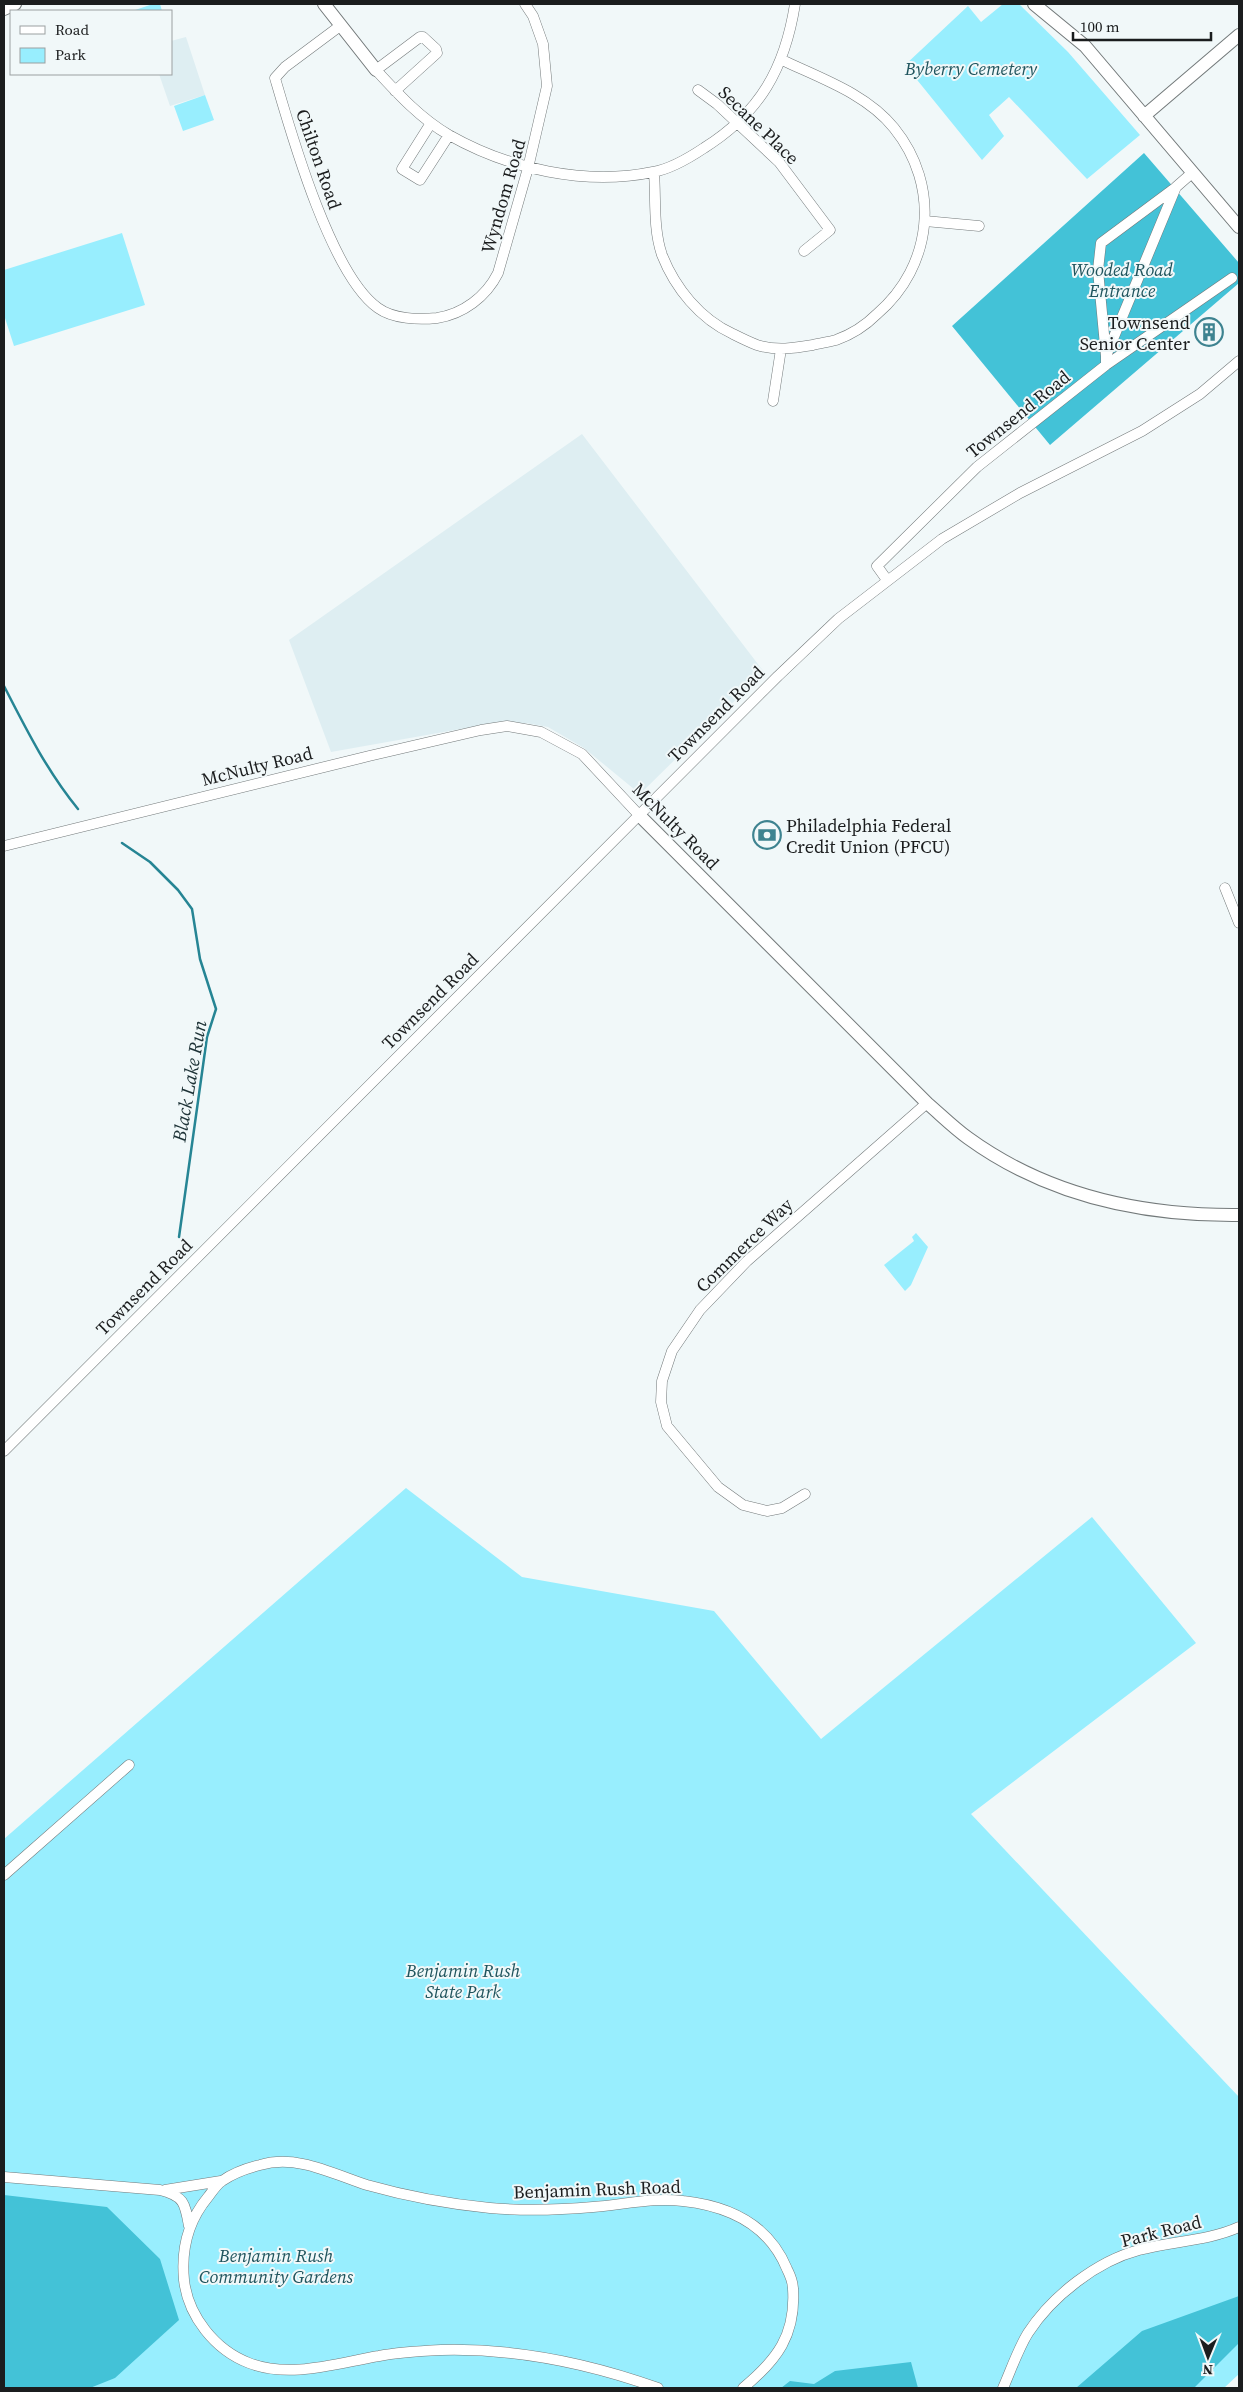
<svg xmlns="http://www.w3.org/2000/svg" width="1243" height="2392" viewBox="0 0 1243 2392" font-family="'Source Serif 4',serif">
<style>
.built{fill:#deeef2}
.green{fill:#98eefe}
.forest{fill:#43c2d7}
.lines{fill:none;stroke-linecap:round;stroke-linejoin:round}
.stream{stroke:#268594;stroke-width:2.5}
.minor-casing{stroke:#73797a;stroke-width:11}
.tertiary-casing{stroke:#73797a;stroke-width:14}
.minor{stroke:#fff;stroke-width:10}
.tertiary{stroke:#fff;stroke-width:12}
.labels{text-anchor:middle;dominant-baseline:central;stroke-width:4;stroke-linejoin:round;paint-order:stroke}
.park-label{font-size:18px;font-style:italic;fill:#1f545d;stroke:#f1f8f9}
.street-label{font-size:18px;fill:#1b1d1e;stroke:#f1f8f9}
.poi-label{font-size:18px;fill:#1b1d1e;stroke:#f1f8f9;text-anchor:end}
.water-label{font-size:19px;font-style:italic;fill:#1d3236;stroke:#f1f8f9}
</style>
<rect width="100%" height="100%" fill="#f1f8f9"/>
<path class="built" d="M186,37L205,95L170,106L159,74H171V41Z
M582,434L764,672L640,794L584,748L548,727L526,723L483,725L331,752L289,640Z"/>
<path class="green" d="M153,4H160L162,11H132Z
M1003,4H1019L1068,52L1140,135L1087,179L1009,97L989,115L1004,136L982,160L905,65L968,6L981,22Z
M205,95L214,120L183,131L174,106Z
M122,233L145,305L14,346L4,315V270Z
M916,1233L928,1247L911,1285L905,1291L884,1265L914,1241L912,1237Z
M406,1488L522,1577L714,1611L821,1739L1092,1517L1196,1643L971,1814L1239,2097V2374L1224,2388H4V1839Z"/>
<path class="forest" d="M1144,153L1239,263V283L1050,445L952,326Z
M4,2195L107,2207L160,2259L179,2320L115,2378L90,2388H4Z
M1239,2296V2343L1194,2388H1076L1142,2331Z
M911,2362L918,2388H781L790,2381L814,2384L835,2371Z"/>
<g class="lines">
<path class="stream" d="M4,686C26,729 47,771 78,809
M122,843L150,862L178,890L192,909L200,959L216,1009L207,1037L179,1237"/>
<defs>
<path id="minor" d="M340,26L285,67L275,78C291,133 331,275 378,308C393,319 419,320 437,318C463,314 486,297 498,273L528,168L547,86L543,44L533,16L525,4
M698,90L717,104L779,162L830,230L804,251
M395,91L437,53L436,49L423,37H420L376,70C398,94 421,119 449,135C509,169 585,186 653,172C671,169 689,158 704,148C760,113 785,68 795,4
M431,123L402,169L420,180L449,135
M654,172C656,199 653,229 662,255C675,288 700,319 733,334C741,338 749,342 757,345C776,351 795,348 813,345C821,343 829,342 836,340C850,335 866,325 877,314C933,266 941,186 894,128C867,94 820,78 782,60
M925,221L979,226
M1106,356L1098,270L1101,243L1175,188
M1106,365V356L1176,187L1192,173
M773,401L781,349
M887,580L877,566L977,467L1106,365L1232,278
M4,846L369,756L481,730L507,726L541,732L582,754L639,815
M1225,888L1239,923
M4,1451L778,676L838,619L942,539L1020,493L1142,431L1200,394L1239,361
M805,1494L782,1508L767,1511L743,1505L718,1487L667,1426L661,1402L662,1381L672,1351L700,1310L747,1261L927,1103
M4,1875L129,1765
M4,2177L160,2190C184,2196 185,2203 189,2226
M165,2190L221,2181
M658,2388C588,2363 515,2348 441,2350C420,2351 399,2352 379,2356C337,2363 290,2379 249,2363C215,2350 188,2316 184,2280C181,2249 188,2221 208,2197C212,2192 216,2185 222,2181C232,2174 248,2168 260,2165C297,2154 333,2174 367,2185C406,2196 449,2204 490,2208C524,2211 559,2210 593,2207C623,2205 653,2197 683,2201C729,2206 769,2225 787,2269C790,2275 793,2282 793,2289C796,2335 777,2360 743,2388
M1003,2388C1011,2370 1018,2349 1028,2333C1052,2296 1097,2261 1139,2250C1172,2241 1208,2241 1239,2227"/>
<path id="tertiary" d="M324,4L376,70
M1034,4L1085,46L1239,227
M4,9L15,4
M1144,116L1239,35
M639,815L927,1103C941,1115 954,1128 968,1138C1048,1196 1142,1216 1239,1215"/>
</defs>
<use href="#minor" class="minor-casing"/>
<use href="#tertiary" class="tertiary-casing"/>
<use href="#minor" class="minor"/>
<use href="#tertiary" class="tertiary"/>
</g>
<defs>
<symbol id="building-ring" viewBox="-11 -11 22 22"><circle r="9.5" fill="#f1f8f9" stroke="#3e8390" stroke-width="1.5"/><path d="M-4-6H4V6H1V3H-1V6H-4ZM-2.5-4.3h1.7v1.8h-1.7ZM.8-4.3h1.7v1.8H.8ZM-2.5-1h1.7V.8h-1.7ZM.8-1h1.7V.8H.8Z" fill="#3e8390"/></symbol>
<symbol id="bank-ring" viewBox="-11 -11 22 22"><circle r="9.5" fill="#f1f8f9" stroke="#3e8390" stroke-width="1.5"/><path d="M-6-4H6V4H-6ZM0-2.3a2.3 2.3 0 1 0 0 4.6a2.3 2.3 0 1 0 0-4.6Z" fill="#3e8390"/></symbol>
</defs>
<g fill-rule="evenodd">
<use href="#building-ring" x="1193" y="316" width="32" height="32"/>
<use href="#bank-ring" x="751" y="819" width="32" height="32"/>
</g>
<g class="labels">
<g class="park-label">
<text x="971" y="68">Byberry Cemetery</text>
<text x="1122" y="269">Wooded Road<tspan x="1122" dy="21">Entrance</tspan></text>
<text x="463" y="1970">Benjamin Rush<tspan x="463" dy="21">State Park</tspan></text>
<text x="276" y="2255">Benjamin Rush<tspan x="276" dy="21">Community Gardens</tspan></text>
</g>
<g class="street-label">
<text transform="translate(759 125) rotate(44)">Secane Place</text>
<text transform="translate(319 159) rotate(71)">Chilton Road</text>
<text transform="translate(503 196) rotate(-74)">Wyndom Road</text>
<text transform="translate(1018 414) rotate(-39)">Townsend Road</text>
<text transform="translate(716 714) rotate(-45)">Townsend Road</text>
<text transform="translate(257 766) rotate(-14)">McNulty Road</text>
<text transform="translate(676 826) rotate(45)">McNulty Road</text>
<text transform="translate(430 1001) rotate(-45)">Townsend Road</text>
<text transform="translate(744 1245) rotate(-44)">Commerce Way</text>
<text transform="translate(144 1287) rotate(-45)">Townsend Road</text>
<text transform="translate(597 2189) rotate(-2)">Benjamin Rush Road</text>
<text transform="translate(1161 2231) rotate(-14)">Park Road</text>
</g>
<g class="poi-label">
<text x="1190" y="322">Townsend<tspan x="1190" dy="21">Senior Center</tspan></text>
<text x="786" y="825" text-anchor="start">Philadelphia Federal<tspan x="786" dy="21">Credit Union (PFCU)</tspan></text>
</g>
<g class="water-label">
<text transform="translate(189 1081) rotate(-80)">Black Lake Run</text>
</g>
</g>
<rect width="1243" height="2392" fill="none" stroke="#1b1d1e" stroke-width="10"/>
<rect x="10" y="10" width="162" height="65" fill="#f1f8f9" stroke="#9ba0a1"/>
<rect x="20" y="26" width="25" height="8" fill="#ffffff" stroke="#9ba0a1"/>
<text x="55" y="35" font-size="15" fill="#1b1d1e">Road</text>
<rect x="20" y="48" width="25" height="15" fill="#98eefe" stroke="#9ba0a1"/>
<text x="55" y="60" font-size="15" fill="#1b1d1e">Park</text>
<g transform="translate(1208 2357) rotate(181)" stroke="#f1f8f9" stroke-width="4" paint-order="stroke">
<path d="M0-4L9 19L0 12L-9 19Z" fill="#1b1d1e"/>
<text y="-8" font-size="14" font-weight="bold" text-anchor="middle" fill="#1b1d1e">N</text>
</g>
<path d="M1073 32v8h138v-8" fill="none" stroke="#1b1d1e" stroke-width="2.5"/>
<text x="1080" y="32" font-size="15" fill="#1b1d1e" stroke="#f1f8f9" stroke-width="4" paint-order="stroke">100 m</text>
</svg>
